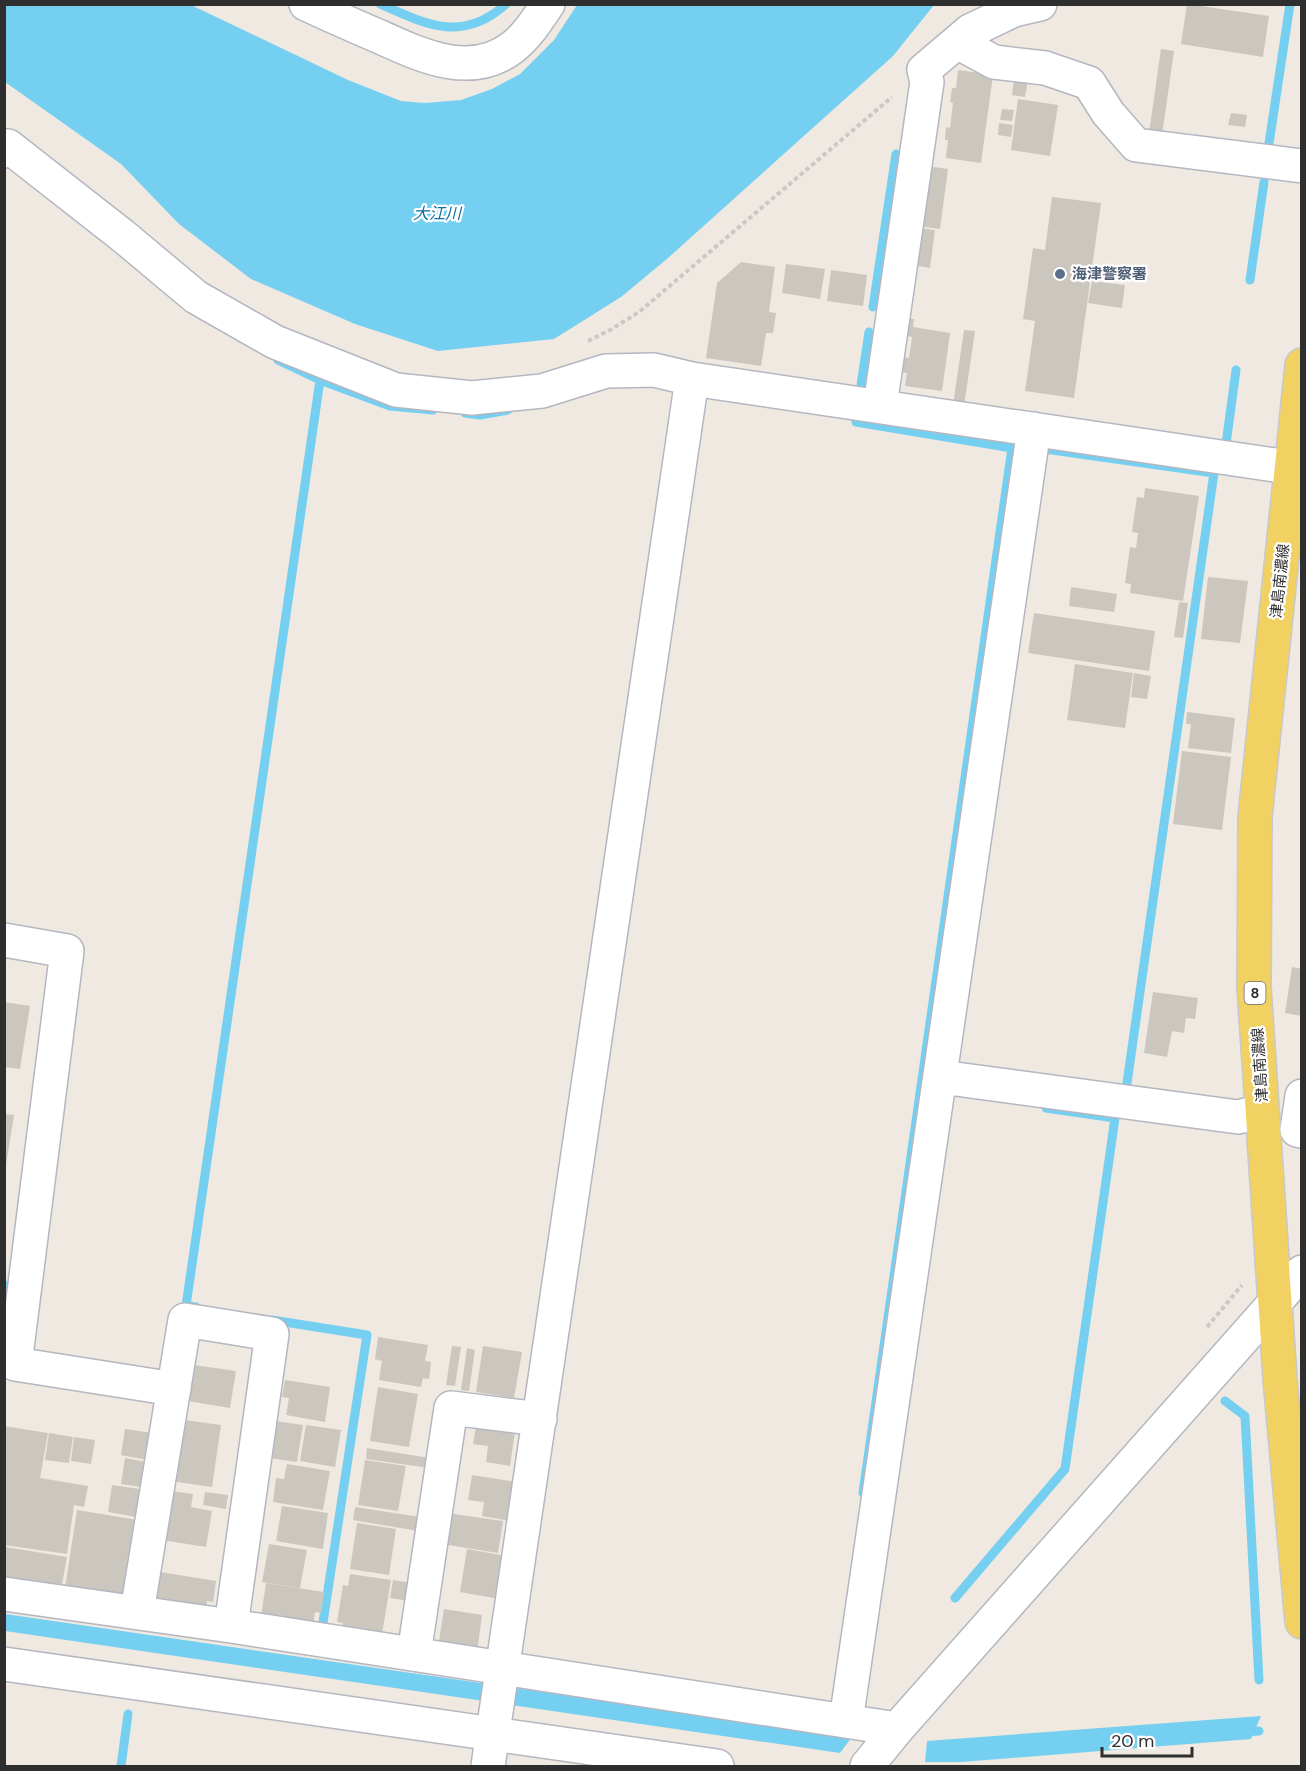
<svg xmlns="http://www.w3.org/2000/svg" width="1306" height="1771" viewBox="0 0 1306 1771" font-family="'DM Sans','Noto Sans JP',sans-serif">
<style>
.water{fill:#75cff0}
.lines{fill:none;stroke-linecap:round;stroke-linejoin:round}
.stream{stroke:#75cff0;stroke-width:9}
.building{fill:#cbc7bf}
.minor-casing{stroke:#b4b7c1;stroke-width:36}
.major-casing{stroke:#c9c9c9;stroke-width:36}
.path{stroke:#c9c9c9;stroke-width:4;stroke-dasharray:4.5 3;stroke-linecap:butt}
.minor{stroke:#fff;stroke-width:33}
.major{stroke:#f2d163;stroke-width:33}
.service-dot{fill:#5c6f8a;stroke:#fff;stroke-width:2}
.labels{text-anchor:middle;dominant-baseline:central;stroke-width:4.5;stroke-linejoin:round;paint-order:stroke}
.shield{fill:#fff;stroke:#6d6d6d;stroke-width:1.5}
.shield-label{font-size:14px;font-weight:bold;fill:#2e2e2e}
.service-label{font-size:15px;font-weight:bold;fill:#4e5e75;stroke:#fff;text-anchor:start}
.street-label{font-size:15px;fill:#2e2e2e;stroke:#fff}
.water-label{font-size:16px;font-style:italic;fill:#0d6fa3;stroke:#fff}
</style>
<rect width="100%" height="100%" fill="#efe9e1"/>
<path class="water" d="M5,4L191,5L348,80L401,101L425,103L461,100L492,89L520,74L554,40L577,5H934L893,56L668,258L621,297L554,339L438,351L355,324L251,279L179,224L121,164L5,82Z
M5,1614L852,1737L840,1753L5,1631Z
M1261,1716L1251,1739L961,1762H925L927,1741Z"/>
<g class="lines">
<path class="stream" d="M380,4C427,25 463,43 506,4
M1268,150L1290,4
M1250,280L1264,182
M873,307L896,154
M278,360L320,380
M860,392L869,332
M465,413L480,415L508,410
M857,415L856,422L1012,448L863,1493
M1226,444L1236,370
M1045,449L1214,473L1126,1090
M196,1307L186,1306L320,380L390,406L433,410
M4,1313L9,1285
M272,1320L367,1335L322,1629
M1225,1401L1245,1416L1259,1680
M955,1598L1065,1469L1115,1118L1046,1108
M1243,1732L1259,1731
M121,1766L128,1714"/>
</g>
<path class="building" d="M1187,4L1269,16L1263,57L1181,44Z
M1161,49L1174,51L1162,135L1149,133Z
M958,70L993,75L981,163L946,158L948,140H945L946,127L950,128L953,103L950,102L952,88H956Z
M1014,79L1028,81L1025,97L1012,95Z
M1018,99L1058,105L1050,156L1011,150Z
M1002,109L1014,110L1012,121L1000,120Z
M1231,113L1247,115L1245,127L1228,125Z
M999,123L1013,125L1011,137L998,135Z
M927,166L948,169L940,229L918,226Z
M1052,197L1101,203L1074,398L1025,391L1035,321L1023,319L1033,248L1045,250Z
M918,228L935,230L930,268L913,265Z
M741,262L775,267L769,312L776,313L773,333H766L761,366L706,358L717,283Z
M786,264L825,269L820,299L782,293Z
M831,270L867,275L863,306L827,301Z
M1092,281L1125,285L1122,308L1088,303Z
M903,318L914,319L913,327L950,333L942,391L905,386L907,373L898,372L900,357L909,358L912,337L900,335Z
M964,330L975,331L964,406L953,405Z
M1145,488L1199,496L1183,601L1130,593L1131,584L1125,583L1130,547L1136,548L1138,533L1132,532L1137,497L1144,498Z
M1208,577L1248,581L1240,643L1201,639Z
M1071,587L1117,594L1114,612L1069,606Z
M1179,602L1188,603L1183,638L1174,637Z
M1034,613L1155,631L1149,671L1028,653Z
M1075,664L1133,673L1125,728L1067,720Z
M1134,673L1151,676L1147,699L1131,697Z
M1187,712L1235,718L1231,753L1188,748L1191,724H1186Z
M1182,751L1231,757L1222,830L1173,824Z
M1292,967L1302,969V1016L1285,1013Z
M1153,992L1198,998L1195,1019L1186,1018L1184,1033L1172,1031L1167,1057L1144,1053Z
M4,1002L30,1006L20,1069L4,1067Z
M4,1114L14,1115L6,1165H4Z
M378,1337L428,1345L425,1361L431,1362L429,1379L423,1378L421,1387L379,1380L382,1361L375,1359Z
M452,1346L461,1347L455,1386L446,1385Z
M483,1346L522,1352L514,1398L476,1392Z
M467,1348L475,1350L469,1391L461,1390Z
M194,1365L236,1371L230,1408L188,1401Z
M285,1380L330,1387L325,1422L286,1415L289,1398L282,1397Z
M378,1387L418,1394L409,1447L370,1441Z
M185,1420L221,1425L212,1487L170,1481L178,1437L182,1438Z
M268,1420L303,1425L297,1462L262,1457Z
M477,1420L516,1425L510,1466L486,1462L488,1446L473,1444Z
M306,1425L341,1430L335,1467L300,1461Z
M4,1426L48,1433L40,1478L88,1486L84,1507L74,1505L67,1554L4,1545Z
M125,1429L152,1433L148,1460L121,1455Z
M49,1433L73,1437L69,1463L45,1460Z
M74,1437L95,1440L91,1464L71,1461Z
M367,1448L430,1458L429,1468L366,1459Z
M125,1458L151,1463L147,1488L121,1484Z
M365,1460L406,1466L398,1511L358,1505Z
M287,1464L330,1471L323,1510L273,1502L276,1478L284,1479Z
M472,1475L516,1482L510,1521L482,1516L484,1502L468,1500Z
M112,1485L140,1489L136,1517L108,1512Z
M170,1491L193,1494L191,1507L212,1511L206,1547L162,1540Z
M205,1492L228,1495L226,1509L203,1505Z
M282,1506L328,1513L323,1549L276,1541Z
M355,1507L420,1517L418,1531L353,1520Z
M77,1510L144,1521L131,1599L65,1588Z
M447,1513L503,1521L498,1553L442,1544Z
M357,1523L396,1529L389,1575L350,1569Z
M269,1544L307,1550L300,1588L262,1582Z
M5,1547L67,1557L60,1595L5,1587Z
M467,1549L506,1556L499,1599L460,1592Z
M160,1572L216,1581L213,1602L207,1601L205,1613L155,1606Z
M350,1574L391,1580L382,1634L342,1627L343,1623L337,1622L343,1585L348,1586Z
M393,1580L412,1583L409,1601L390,1598Z
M266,1583L324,1592L321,1613L315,1612L312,1631L260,1623Z
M444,1609L482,1615L477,1653L438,1647Z"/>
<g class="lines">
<defs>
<path id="minor" d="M306,4C330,15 354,26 378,36C420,55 471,80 513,47C528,35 537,20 548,4
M957,42L994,62L1045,68L1089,83L1108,113L1136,145L1302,166
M4,151L8,146L123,236L196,297L275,342L396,390L472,398L542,391L606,371L654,370L692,379
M880,406L927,82L924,70L970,31L1014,10L1040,4
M4,940L67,951L15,1364L174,1389
M941,1077L1238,1117L1262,1111
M1302,1096L1297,1130L1302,1131
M4,1594L231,1626L897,1729
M137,1612L185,1320L272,1334L231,1626
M414,1654L451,1408L540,1419
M4,1664L717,1766
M846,1721L1034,429
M488,1766L692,379L1302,469
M867,1766L897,1729L1302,1272"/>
<path id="major" d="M1302,365L1255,817L1254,987L1280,1379L1302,1622"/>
</defs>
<use href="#minor" class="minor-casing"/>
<use href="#major" class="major-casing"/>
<path class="path" d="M588,341L612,329L639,312L892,97
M1207,1327L1242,1285"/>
<use href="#minor" class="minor"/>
<use href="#major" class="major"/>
</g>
<circle class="service-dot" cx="1060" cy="274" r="6"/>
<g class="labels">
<rect class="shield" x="1244.5" y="982" width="21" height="22" rx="4.5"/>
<g class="shield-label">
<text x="1255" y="993">8</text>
</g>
<g class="service-label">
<text x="1072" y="274">海津警察署</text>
</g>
<g class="street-label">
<text transform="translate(1280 581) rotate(-84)">津島南濃線</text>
<text transform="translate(1260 1065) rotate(-94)">津島南濃線</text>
</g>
<g class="water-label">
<text x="437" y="213">大江川</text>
</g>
</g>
<rect width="1306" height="1771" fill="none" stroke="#2e2e2e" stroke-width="12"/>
<path d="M1102 1747v9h90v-9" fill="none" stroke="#2e2e2e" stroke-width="3"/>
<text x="1111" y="1747" font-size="18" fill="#2e2e2e" stroke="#ffffff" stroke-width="4.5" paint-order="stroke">20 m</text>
</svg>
